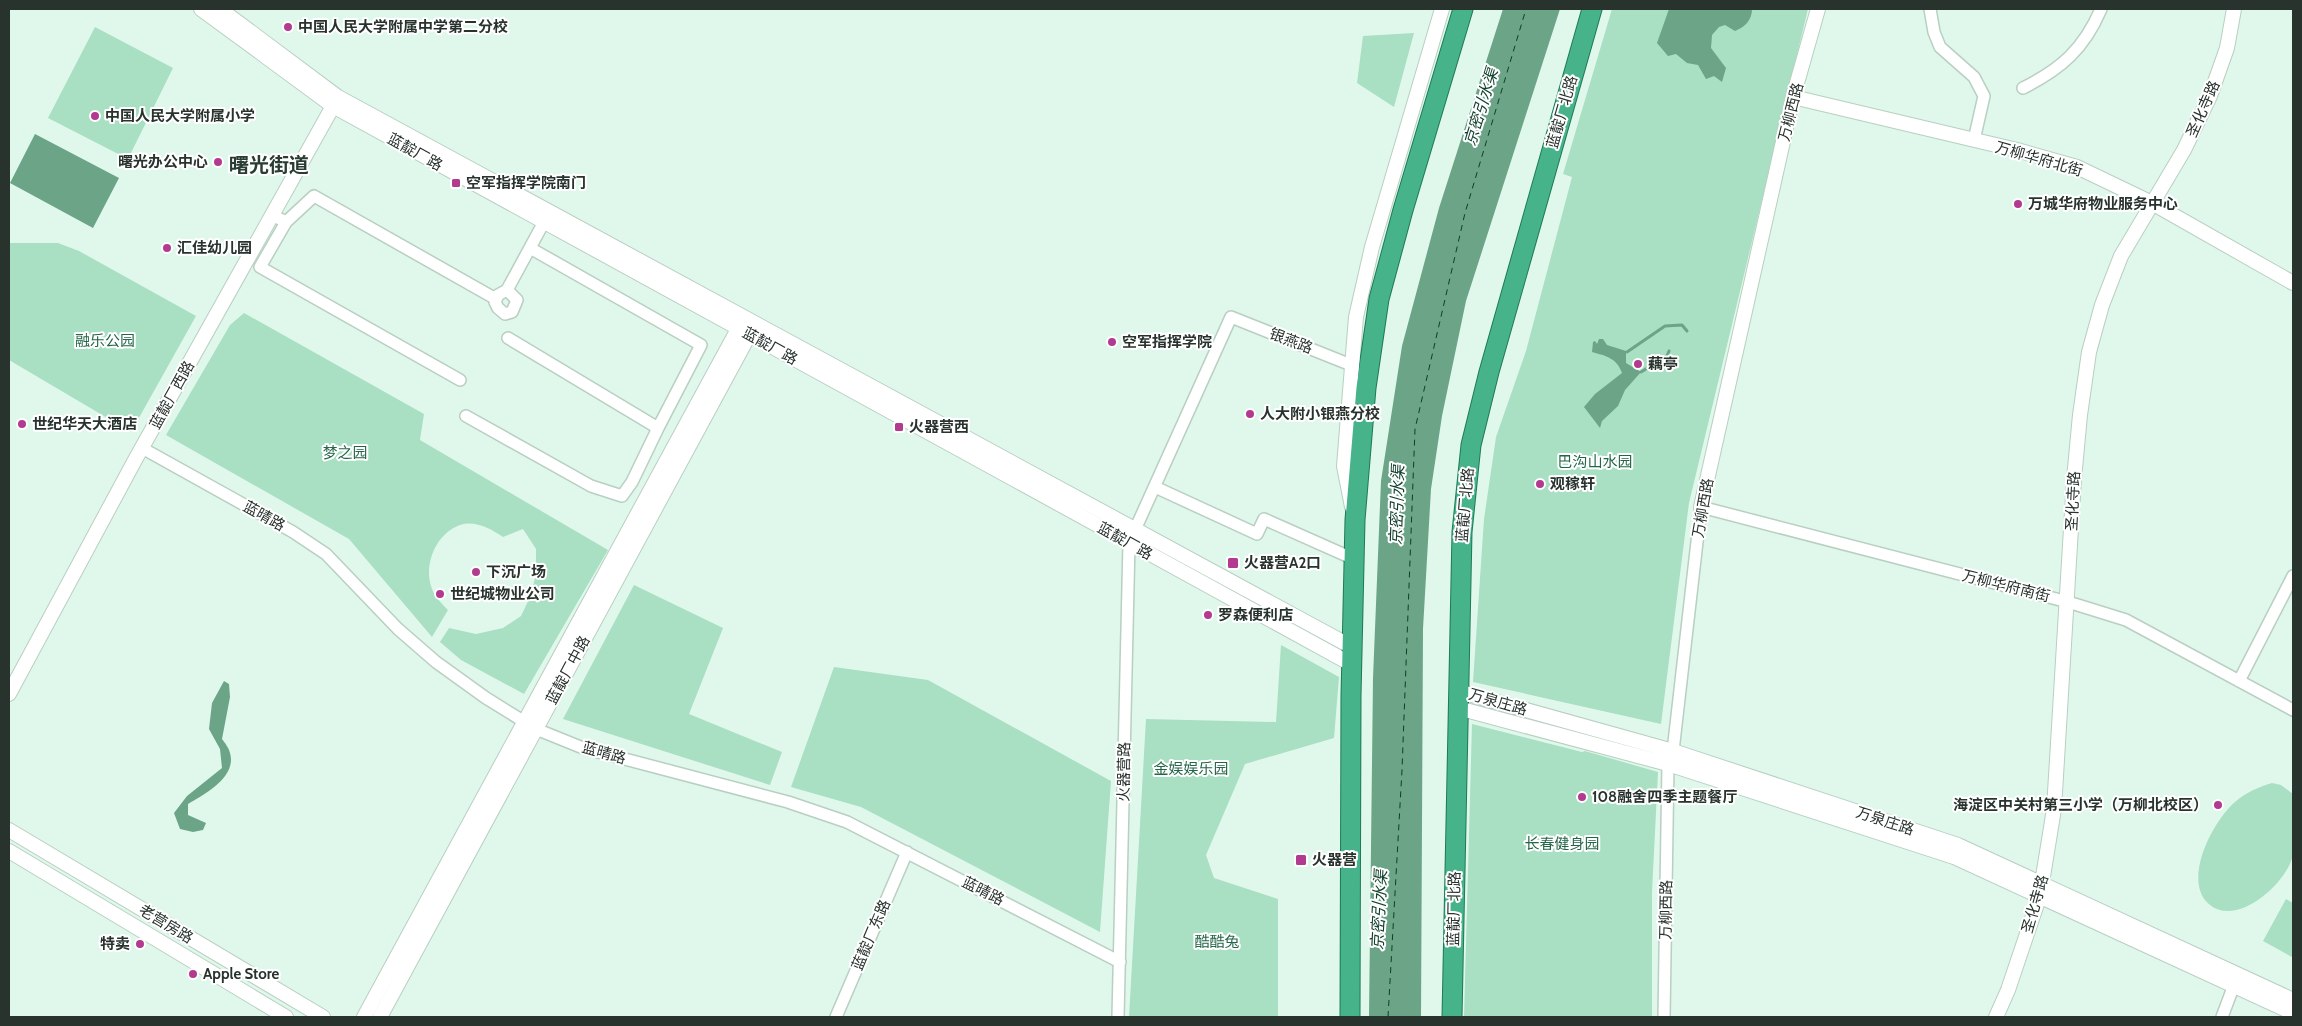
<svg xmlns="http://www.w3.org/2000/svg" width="2302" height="1026" viewBox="0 0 2302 1026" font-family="Cabin,'Noto Sans SC',sans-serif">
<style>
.green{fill:#a9dfc2}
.water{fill:#6ba487}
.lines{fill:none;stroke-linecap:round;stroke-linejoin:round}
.stream{stroke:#6ba487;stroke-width:3}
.ferry{stroke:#0f3e2a;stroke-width:1;stroke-dasharray:6 5;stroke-linecap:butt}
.minor-casing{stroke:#b8cfc2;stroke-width:14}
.tertiary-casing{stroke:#b8cfc2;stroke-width:16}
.trunk-casing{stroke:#1e7a57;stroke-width:21}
.minor{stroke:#fff;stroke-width:11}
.tertiary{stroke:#fff;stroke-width:14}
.trunk{stroke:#46b38a;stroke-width:19}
.poi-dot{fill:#b23a8f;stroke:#fff;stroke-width:2}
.labels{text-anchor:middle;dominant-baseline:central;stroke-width:4;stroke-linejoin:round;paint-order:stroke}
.poi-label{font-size:15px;font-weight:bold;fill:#29332e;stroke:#fff;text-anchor:start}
.street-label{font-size:15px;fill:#29332e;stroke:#fff}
.park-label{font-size:15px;fill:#246649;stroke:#fff}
.water-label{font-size:16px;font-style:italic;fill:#0f3e2a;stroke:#fff}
.district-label{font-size:20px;font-weight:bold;fill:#293d32;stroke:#fff}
</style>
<rect width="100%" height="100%" fill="#e0f8eb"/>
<path class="green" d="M1612,9H1808L1689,503L1661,724L1473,682L1484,519L1496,437L1526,351L1572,177L1563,174Z
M95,27L173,68L128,159L48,118Z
M1414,33L1394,107L1357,83L1363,36Z
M9,243H58L79,251L196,316L131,432L9,360Z
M244,313L424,414L420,440L608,550L524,694L461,660L440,642L449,628L476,634L503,628L521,616L531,595L536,574V549L523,529L503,537C491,529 475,520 460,525C435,534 423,566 432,589C435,597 442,604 448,610L432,637L349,539L166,435L230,325Z
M634,585L723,628L689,714L782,752L770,785L563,719Z
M1281,645L1339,677L1334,738L1245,764L1206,855L1214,878L1278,899V1017H1129L1146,719L1276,722Z
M834,667L928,680L1111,781L1100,932L861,807L791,787Z
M1472,724L1582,752L1585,751L1658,772L1652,892V1017H1464Z
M2272,783L2281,785L2293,794C2293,812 2297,838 2293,855C2287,884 2232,933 2205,900C2185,874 2214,820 2235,802C2246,792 2259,787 2272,783Z
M2286,899L2293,903L2292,957L2263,941Z"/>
<path class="water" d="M1503,9H1560L1466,301L1442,416L1431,489L1423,629L1421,1017H1369L1373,678L1381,481L1402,346L1439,208Z
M1669,9H1752C1752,20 1745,27 1735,31L1725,25L1719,27L1712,35L1711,48L1726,68L1722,82L1714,76L1706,79L1698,65L1687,63L1676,54L1668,56L1657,43Z
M35,134L119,178L93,228L10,183Z
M1599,339H1603L1607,345L1626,351V363L1641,372L1625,390L1618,406L1602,421L1600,428L1584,407L1595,394L1622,373C1617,358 1606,356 1592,352L1593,342L1595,341L1597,344Z
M224,681L229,684L230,697L222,739C225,743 229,748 230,753C237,777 205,794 188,804V815L206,823L203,830L193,832L180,829L174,813L187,796L222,768L220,749L209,729L212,703Z"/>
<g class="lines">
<path class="stream" d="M1627,352L1665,326L1682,325L1687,331
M1641,372L1667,356L1669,351"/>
<path class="ferry" d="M1388,1017L1402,770L1415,429L1465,213L1526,9"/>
<defs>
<path id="minor" d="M1930,9L1934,32L1940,47L1974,77L1984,96L1974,140
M2023,88C2061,69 2084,49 2101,9
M272,215L286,222L314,196L496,299
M286,222L260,267L460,380
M530,248L701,345L658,428
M507,290L517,300L512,312L505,314L498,308L495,302L498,295L507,290L544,222V213
M466,416L591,486L622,496L632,482L658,428L508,338
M142,448L293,532L326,554L398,629L436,662L486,698L536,729L583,748L788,802L847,822L1120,962
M1155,487L1257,534L1264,519L1354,559
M2239,681L2293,576
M836,1017L907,852
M1118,1017L1129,543L1231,317L1351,365
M1664,1017L1668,764L1673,751L1701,507L2068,602L2126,620L2293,710
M2222,1017L2234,985"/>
<path id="tertiary" d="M201,9L333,106L1351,664
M220,9L338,97L1352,647
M1793,97L2017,150L2077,167L2152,203L2293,283
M1352,507L1344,466L1356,317L1372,247L1442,9
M1701,507L1793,97L1818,9
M1458,691L1673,751L1958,845L2293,1000
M9,694L135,460L337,99
M1458,708L1668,764L1954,857L2293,1013
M9,830L323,1017
M9,851L286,1017
M364,1017L738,329
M380,1017L753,328
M1996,1017L2008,990L2040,895L2054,809L2074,479L2080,415L2089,352L2102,305L2121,256L2184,150L2210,96L2227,48L2234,9"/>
<path id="trunk" d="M1350,1017L1351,696L1355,520L1366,388L1379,299L1403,210L1463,9
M1452,1017L1462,532L1471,445L1489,372L1592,9"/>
</defs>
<use href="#minor" class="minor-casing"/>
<use href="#tertiary" class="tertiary-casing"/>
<use href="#trunk" class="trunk-casing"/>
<use href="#minor" class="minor"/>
<use href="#tertiary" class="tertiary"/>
<use href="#trunk" class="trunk"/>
</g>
<g class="poi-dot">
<circle cx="288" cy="27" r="5"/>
<circle cx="95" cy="116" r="5"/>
<circle cx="218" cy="162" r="5"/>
<rect x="451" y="178" width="10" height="10" rx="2.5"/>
<circle cx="2018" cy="204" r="5"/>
<circle cx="167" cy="248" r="5"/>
<circle cx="1112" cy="342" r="5"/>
<circle cx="1638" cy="364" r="5"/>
<circle cx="1250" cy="414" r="5"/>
<circle cx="22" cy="424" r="5"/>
<rect x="894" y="422" width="10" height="10" rx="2.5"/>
<circle cx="1540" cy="484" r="5"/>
<rect x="1227" y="557" width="12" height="12" rx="2.5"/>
<circle cx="476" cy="572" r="5"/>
<circle cx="440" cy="594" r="5"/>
<circle cx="1208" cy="615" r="5"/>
<circle cx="1582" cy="797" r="5"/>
<circle cx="2218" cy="805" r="5"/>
<rect x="1295" y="854" width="12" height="12" rx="2.5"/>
<circle cx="140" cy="944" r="5"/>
<circle cx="193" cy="974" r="5"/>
</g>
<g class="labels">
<g class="poi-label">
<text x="298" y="27">中国人民大学附属中学第二分校</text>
<text x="105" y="116">中国人民大学附属小学</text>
<text x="208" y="162" text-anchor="end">曙光办公中心</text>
<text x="466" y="183">空军指挥学院南门</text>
<text x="2028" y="204">万城华府物业服务中心</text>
<text x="177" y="248">汇佳幼儿园</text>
<text x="1122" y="342">空军指挥学院</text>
<text x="1648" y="364">藕亭</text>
<text x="1260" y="414">人大附小银燕分校</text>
<text x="32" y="424">世纪华天大酒店</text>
<text x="909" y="427">火器营西</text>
<text x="1550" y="484">观稼轩</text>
<text x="1244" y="563">火器营A2口</text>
<text x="486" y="572">下沉广场</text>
<text x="450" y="594">世纪城物业公司</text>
<text x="1218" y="615">罗森便利店</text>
<text x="1592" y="797">108融舍四季主题餐厅</text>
<text x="2208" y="805" text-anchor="end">海淀区中关村第三小学（万柳北校区）</text>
<text x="1312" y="860">火器营</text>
<text x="130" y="944" text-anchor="end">特卖</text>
<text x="203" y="974">Apple Store</text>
</g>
<g class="street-label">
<text transform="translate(2203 109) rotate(-66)">圣化寺路</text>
<text transform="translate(1562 112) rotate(-74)">蓝靛厂北路</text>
<text transform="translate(1791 112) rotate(-76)">万柳西路</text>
<text transform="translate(415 152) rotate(29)">蓝靛厂路</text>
<text transform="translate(2039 159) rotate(16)">万柳华府北街</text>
<text transform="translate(1291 341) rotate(21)">银燕路</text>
<text transform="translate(770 346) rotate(29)">蓝靛厂路</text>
<text transform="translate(172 395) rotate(-61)">蓝靛厂西路</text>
<text transform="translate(2073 501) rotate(-87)">圣化寺路</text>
<text transform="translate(1465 505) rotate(-85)">蓝靛厂北路</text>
<text transform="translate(1703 508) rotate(-80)">万柳西路</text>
<text transform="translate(264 516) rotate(29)">蓝晴路</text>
<text transform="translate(1125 541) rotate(29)">蓝靛厂路</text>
<text transform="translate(2006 586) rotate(14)">万柳华府南街</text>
<text transform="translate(568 670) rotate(-62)">蓝靛厂中路</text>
<text transform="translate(1498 702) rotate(16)">万泉庄路</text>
<text transform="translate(604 753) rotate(16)">蓝晴路</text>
<text transform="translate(1124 772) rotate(-89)">火器营路</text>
<text transform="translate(1885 821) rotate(18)">万泉庄路</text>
<text transform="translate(983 891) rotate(27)">蓝晴路</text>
<text transform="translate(2035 904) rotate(-74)">圣化寺路</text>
<text transform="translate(1454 909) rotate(-89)">蓝靛厂北路</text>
<text transform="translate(1666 910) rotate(-89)">万柳西路</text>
<text transform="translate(166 924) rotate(31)">老营房路</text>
<text transform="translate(871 935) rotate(-67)">蓝靛厂东路</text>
</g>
<g class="park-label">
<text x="105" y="341">融乐公园</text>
<text x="345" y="453">梦之园</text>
<text x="1595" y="462">巴沟山水园</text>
<text x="1191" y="769">金娱娱乐园</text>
<text x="1562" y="844">长春健身园</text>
<text x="1217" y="942">酷酷兔</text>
</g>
<g class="water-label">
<text transform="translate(1481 107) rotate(-73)">京密引水渠</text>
<text transform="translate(1397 505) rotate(-88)">京密引水渠</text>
<text transform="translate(1379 910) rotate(-87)">京密引水渠</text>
</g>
<g class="district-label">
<text x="269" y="165">曙光街道</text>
</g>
</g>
<rect width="2302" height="1026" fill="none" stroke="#29332e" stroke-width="20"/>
</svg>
